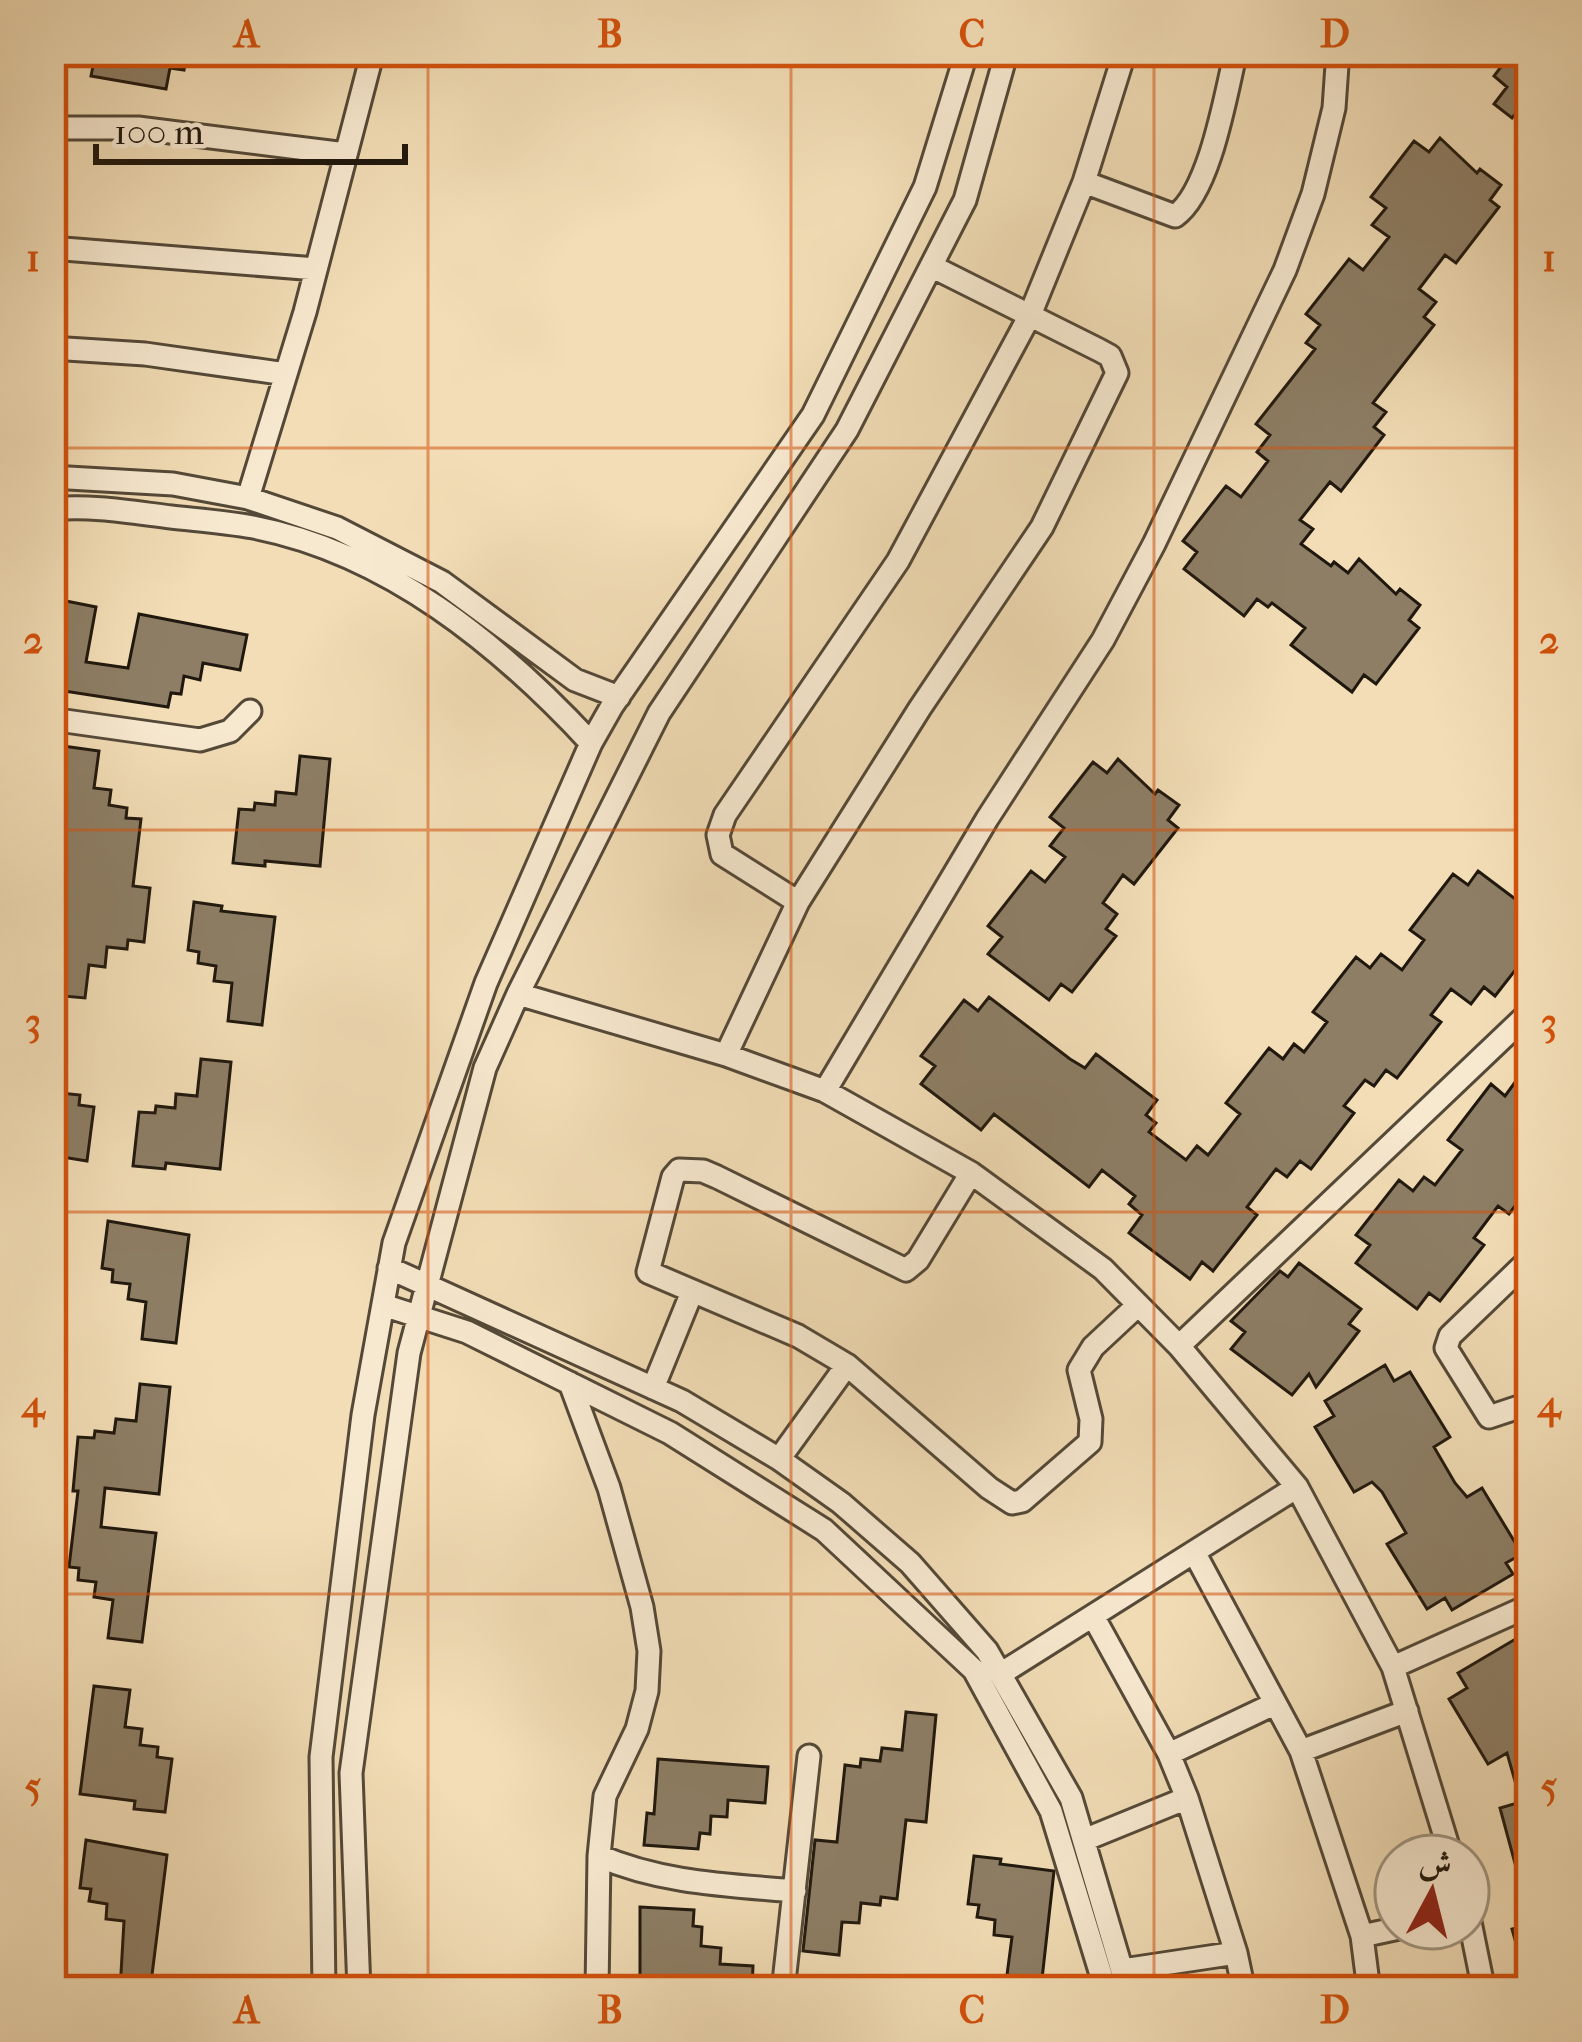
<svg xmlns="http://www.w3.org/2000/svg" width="1582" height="2042" viewBox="0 0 1582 2042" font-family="'IM FELL French Canon',Amiri,serif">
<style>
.building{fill:#8d7e65;stroke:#20180e;stroke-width:3}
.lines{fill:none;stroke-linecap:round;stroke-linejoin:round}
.street-casing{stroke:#544938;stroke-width:27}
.street{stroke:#f7e9d0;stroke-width:21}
.grid{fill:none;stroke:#d4520c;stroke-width:3;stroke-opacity:0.55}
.neatline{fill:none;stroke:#d4520c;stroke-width:4.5}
.grid-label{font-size:39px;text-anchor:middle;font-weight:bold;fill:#d4520c}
</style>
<rect width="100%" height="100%" fill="#f2ddb6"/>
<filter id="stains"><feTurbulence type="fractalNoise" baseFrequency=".00167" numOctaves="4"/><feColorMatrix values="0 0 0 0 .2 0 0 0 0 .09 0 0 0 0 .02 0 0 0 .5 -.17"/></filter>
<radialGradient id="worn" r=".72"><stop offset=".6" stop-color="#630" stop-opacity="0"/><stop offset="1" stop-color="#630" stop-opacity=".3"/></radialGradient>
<path class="building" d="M96,51H187L184,70L170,68L166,89L91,76Z
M1513,51H1531V125L1516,113L1512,118L1494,104L1507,87L1494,76Z
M1440,138L1477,173L1480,169L1501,185L1490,200L1499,207L1456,263L1445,255L1419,289L1436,302L1424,317L1434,325L1373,403L1386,412L1374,427L1384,435L1341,491L1330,482L1300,520L1313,529L1301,544L1331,566L1334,562L1348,573L1359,559L1396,594L1400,589L1420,605L1409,620L1419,628L1376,684L1364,675L1352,692L1291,645L1305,628L1272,603L1268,607L1257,599L1244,616L1184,569L1197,552L1183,541L1226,486L1241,497L1268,461L1257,452L1270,435L1256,424L1315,349L1306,343L1320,325L1306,314L1349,259L1363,270L1389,237L1372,225L1386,208L1371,197L1414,141L1429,152Z
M51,598L96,607L86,662L128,668L139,614L247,635L240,670L203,663L200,680L184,676L181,694L171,693L168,707L51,689Z
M63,746L99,751L94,788L111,790L109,805L127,808L126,818L141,819L133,886L150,888L144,942L128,940L127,949L107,947L105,967L89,965L85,998L51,995L63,856L51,855V838Z
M300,756L330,759L320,866L265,861V866L233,863L239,809L254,810L255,803L275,805L276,792L296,794Z
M1118,759L1155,794L1158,790L1179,805L1168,820L1178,828L1134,884L1123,875L1103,903L1117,914L1106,929L1116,936L1072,992L1061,984L1049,1000L988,954L1002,937L988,926L1031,871L1045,882L1065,857L1050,846L1064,828L1050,817L1093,762L1107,773Z
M1478,871L1531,911V950L1495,996L1484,987L1471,1004L1451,989L1431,1015L1441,1022L1397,1078L1386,1070L1374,1086L1365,1080L1344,1106L1354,1113L1311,1169L1300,1161L1287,1177L1276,1169L1247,1207L1257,1215L1213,1271L1202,1262L1190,1279L1129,1233L1142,1215L1129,1204L1135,1196L1102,1170L1089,1187L994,1114L981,1130L921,1084L935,1066L921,1056L964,1000L978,1011L989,997L1070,1059L1085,1068L1096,1054L1157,1100L1146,1115L1156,1123L1149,1132L1186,1160L1197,1146L1208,1155L1240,1114L1226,1103L1269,1048L1283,1059L1294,1044L1304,1052L1327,1022L1313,1012L1356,957L1370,968L1381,954L1402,970L1424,940L1410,930L1453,874L1468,885Z
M194,902L222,906L221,911L275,917L262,1025L228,1021L232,983L214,981L216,966L198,963L199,952L188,950Z
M201,1059L231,1062L220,1169L166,1163L165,1169L133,1166L139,1112L155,1113L156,1106L175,1108L176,1094L197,1096Z
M1516,1081L1531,1093V1205L1521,1198L1509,1214L1498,1206L1474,1238L1484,1245L1440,1301L1429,1293L1417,1309L1356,1263L1370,1245L1356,1235L1399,1180L1413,1191L1424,1177L1435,1185L1462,1150L1448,1140L1491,1084L1505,1096Z
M51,1092L80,1095L79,1105L94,1107L87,1161L56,1156L61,1111L51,1110Z
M108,1221L189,1235L176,1343L142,1339L146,1302L128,1299L130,1284L112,1282L113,1270L102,1268Z
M1299,1263L1361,1309L1349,1324L1359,1331L1316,1387L1309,1374L1292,1395L1231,1349L1245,1332L1231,1321L1280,1271L1288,1277Z
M1385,1365L1394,1381L1410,1372L1450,1437L1434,1447L1455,1483L1467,1497L1482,1488L1522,1554L1506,1563L1513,1574L1452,1610L1445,1598L1427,1609L1387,1544L1406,1533L1382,1492L1372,1482L1354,1492L1315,1427L1334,1416L1325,1401Z
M140,1384L170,1387L159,1494L105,1488L101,1527L156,1533L142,1642L108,1638L113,1600L94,1597L96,1582L78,1580L79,1568L69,1567L78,1491H73L78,1437L94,1438L95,1431L114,1433L116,1419L136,1421Z
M1519,1637L1531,1657V1903L1526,1904L1500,1808L1521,1802L1507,1753L1488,1764L1449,1699L1467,1688L1458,1673Z
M94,1686L130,1690L125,1727L142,1729L140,1745L158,1747L157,1757L172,1759L165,1812L134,1809L135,1801L80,1794Z
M906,1712L936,1715L926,1822L906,1820L897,1899L881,1897L880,1905L861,1903L859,1923L842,1922L839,1955L803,1951L815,1840L837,1842L845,1765L860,1767L861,1759L880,1761L882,1748L902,1750Z
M658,1759L768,1767L765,1803L728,1800L727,1817L711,1816L710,1834L700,1833L698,1849L644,1845L647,1813L654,1814Z
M86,1840L167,1855L150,1991H120L124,1921L106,1919L107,1904L89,1901L91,1889L80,1888Z
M974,1856L1001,1859L1000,1864L1054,1871L1042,1979L1007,1975L1012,1937L994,1935L995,1920L977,1917L979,1905L968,1904Z
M640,1907L694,1910L693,1926L702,1927L701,1946L721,1948L720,1964L753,1966L752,1991H640Z
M1531,1924V1979H1526L1512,1929Z"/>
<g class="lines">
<defs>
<path id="street" d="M51,128H138L346,154
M1084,182L1175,216C1210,192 1226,93 1236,51
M51,248L316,269
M51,348L145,354L286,374
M51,477L173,484L248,498L337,528L442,582L575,680L619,697
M248,498L305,312L373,51
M51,509C92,505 130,512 171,517C198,520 226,522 253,527C388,553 500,645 591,743
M51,719L200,740L230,731L250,711
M798,902L722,854L718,835L725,815L898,561L1030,315L1084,182L1125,51
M518,994L726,1055L825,1091L971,1173L1103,1269L1179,1346L1297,1487L1393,1667L1451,1856
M726,1055L798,902L920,708L1042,527L1117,373L1110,356L1099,350L931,266
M825,1091L987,819L1103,640L1154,544L1285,270L1313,194L1334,108L1338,51
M971,1173L918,1260L906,1270L717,1177L703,1171L679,1170L673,1177L648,1272L798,1336L847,1365L989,1488L1012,1503L1022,1501L1090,1442L1091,1419L1079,1370L1093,1347L1138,1305
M1531,1258L1450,1336L1446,1348L1489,1417L1531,1403
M389,1268L682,1401L779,1459L841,1503L910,1563L987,1651L1071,1798L1128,1991
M383,1305L467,1332L670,1433L824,1530L974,1670L1051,1811L1106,1991
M1179,1346L1531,1011
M570,1383L609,1488L642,1607L649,1651L647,1691L637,1729L605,1796L599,1856C661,1883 728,1885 795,1891
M653,1388L692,1292
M779,1459L847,1365
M1194,1552L1301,1751L1407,1711
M1393,1667L1531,1605
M1002,1673L1297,1487
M1301,1751L1362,1936L1369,1991
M1169,1754L1274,1704
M1187,1798L1236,1953
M1084,1840L1187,1798L1169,1754L1093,1616
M1468,1912L1484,1991
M1362,1936L1399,1928
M1123,1970L1236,1953L1244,1991
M324,1991L321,1757L363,1415L394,1243L486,983L591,743L612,706L813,415L925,187L967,51
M359,1991L351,1773L409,1353L485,1068L518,994L659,713L847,430L965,200L1007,51
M597,1991L599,1856
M783,1991L809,1756"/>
</defs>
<use href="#street" class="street-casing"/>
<use href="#street" class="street"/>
</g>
<path class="grid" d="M428,51V1991M791,51V1991M1154,51V1991M51,448H1531M51,830H1531M51,1212H1531M51,1594H1531"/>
<rect width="1582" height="2042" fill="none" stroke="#f2ddb6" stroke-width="132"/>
<g transform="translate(1432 1892) rotate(7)"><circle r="57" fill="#f7e9d0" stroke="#a19582" stroke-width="3"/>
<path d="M0-9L21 45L0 30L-21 45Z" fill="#8f2418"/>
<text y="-18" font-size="33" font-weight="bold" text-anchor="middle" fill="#20180e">ش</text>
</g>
<path d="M96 144v18h309v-18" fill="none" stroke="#20180e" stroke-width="6"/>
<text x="114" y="144" font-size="36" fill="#20180e" stroke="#f7e9d0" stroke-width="9" paint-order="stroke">100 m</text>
<rect x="66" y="66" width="1450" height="1910" class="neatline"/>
<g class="grid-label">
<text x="247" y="47">A</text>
<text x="610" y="47">B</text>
<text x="972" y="47">C</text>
<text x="1335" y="47">D</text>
<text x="33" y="271">1</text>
<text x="1549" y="271">1</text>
<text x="33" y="653">2</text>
<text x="1549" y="653">2</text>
<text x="33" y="1035">3</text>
<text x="1549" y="1035">3</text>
<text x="33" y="1417">4</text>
<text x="1549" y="1417">4</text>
<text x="33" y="1799">5</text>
<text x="1549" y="1799">5</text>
<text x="247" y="2023">A</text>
<text x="610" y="2023">B</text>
<text x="972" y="2023">C</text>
<text x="1335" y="2023">D</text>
</g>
<rect width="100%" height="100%" filter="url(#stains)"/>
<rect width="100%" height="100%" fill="url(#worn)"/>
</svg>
